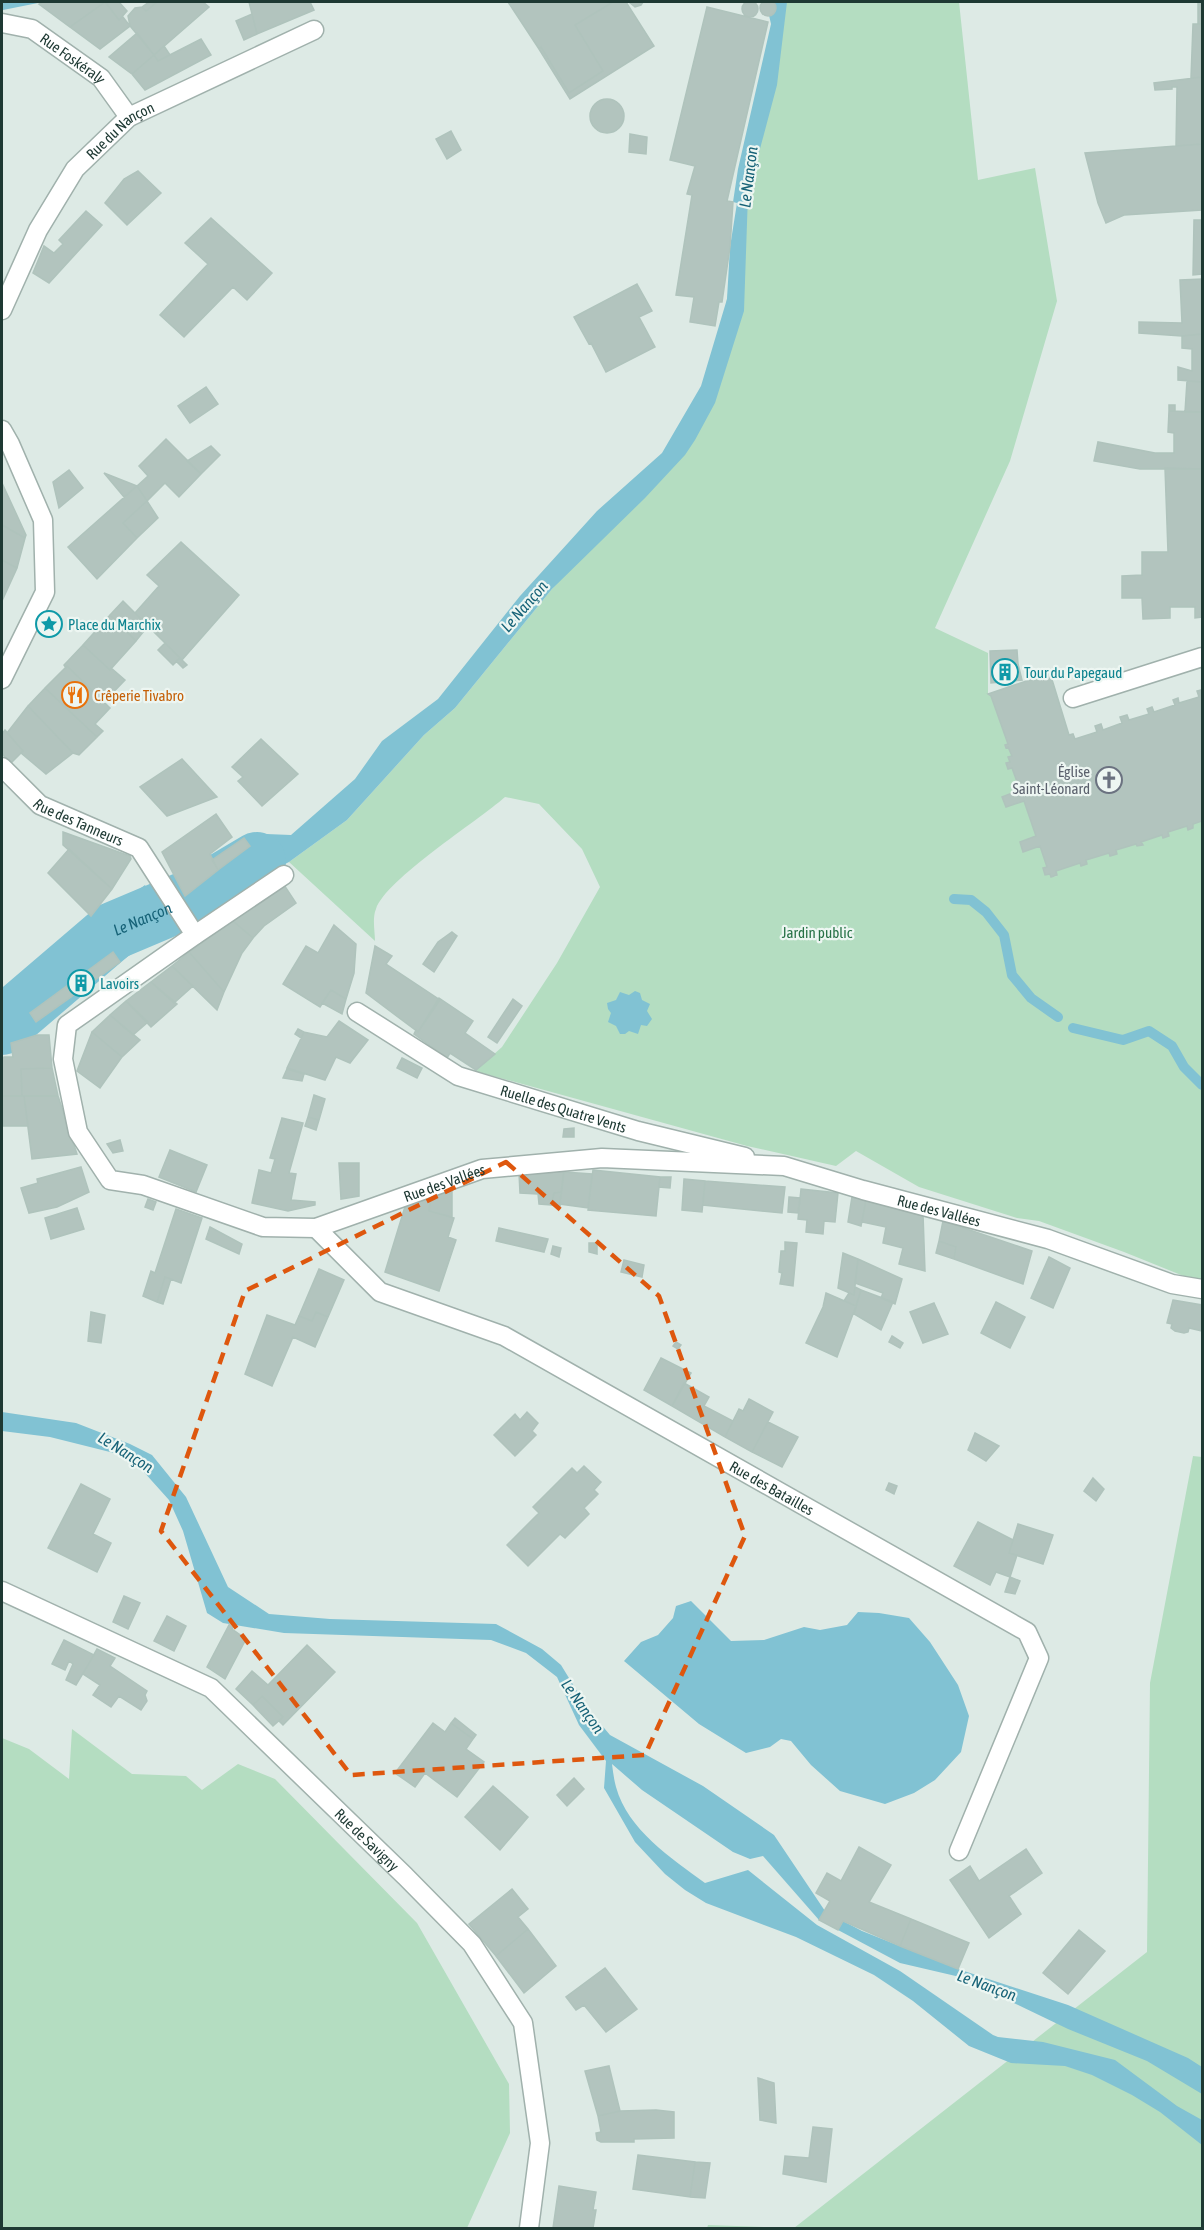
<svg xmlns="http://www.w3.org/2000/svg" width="1204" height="2230" viewBox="0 0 1204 2230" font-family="'Asap Condensed',sans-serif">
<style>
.green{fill:#b4ddc1}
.water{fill:#81c2d3}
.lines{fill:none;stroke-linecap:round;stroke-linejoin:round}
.stream{stroke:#81c2d3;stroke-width:10}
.river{stroke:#81c2d3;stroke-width:58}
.building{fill:#b2c4be;stroke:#afc3bc;stroke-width:1.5}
.street-casing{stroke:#a0b1ac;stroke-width:21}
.street{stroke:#fff;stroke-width:18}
.marked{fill:none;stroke:#de570e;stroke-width:4.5;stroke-dasharray:12 8;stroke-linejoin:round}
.labels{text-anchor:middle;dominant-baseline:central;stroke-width:4.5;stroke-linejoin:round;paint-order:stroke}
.street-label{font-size:15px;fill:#1e3933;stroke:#edf6f2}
.culture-label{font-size:15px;fill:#0d838f;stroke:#edf6f2;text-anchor:start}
.food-label{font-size:15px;fill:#c56008;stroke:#edf6f2;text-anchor:start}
.worship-label{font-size:15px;fill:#5b616d;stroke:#edf6f2;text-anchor:end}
.park-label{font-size:15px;fill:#277247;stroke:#edf6f2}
.water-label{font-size:16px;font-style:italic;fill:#166277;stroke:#edf6f2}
</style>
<rect width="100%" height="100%" fill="#ddeae5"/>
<path class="green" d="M778,2H959L978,180L1035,168L1057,301L1010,461L935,628L988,653V694L991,696L1008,744L1005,745L1006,747H1008L1012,756L1008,757L1010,762L1006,764L1008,769L1012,768L1020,790L1002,797L1006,807L1024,801L1036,836L1020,842L1023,852L1040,846L1047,867L1043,868L1045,875L1050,874L1051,877L1057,876L1056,871L1080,863L1082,866L1087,864L1086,860L1109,853L1117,854L1116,850L1136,844L1137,846L1142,845L1141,842L1162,835L1163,838L1169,836L1168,832L1187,826L1188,829L1193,828V824L1202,821V1281L1191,1279L1124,1252L1039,1221L1017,1218L919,1187L856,1151L836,1166L747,1146L475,1071L502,1047L557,963L600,887L582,849L539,804L505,797C478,821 386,879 376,909C372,918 375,932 375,941L289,862L347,820L424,735L455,708L552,589L669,458L712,386Z
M1193,1456L1202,1457V2228H794L1147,1952L1150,1683Z
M72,1729L132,1774L186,1776L202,1790L238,1764L275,1779L417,1923L509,2084L510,2133L467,2228H2V1738L29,1749L69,1779Z
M708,2225L794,2228H707Z"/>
<path class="water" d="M2,2H43L3,10H2Z
M766,2H787L777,85L748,194L744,311L715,403L695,440L685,455L645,498L552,589L455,708L424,735L347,820L289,862L285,864L271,860L194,914L185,896L266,834L291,835L355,779L382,741L438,699L520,596L597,511L662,453L701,386L727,299L730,247L737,203L733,202L738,169L771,24Z
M145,885L167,929L120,962L113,953L30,1013L10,1037L2,1043V1004C45,959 95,922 145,885Z
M635,991L640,993L642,1000L650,1004L647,1011L652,1019L647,1026L641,1025L638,1034L629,1031L625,1034H620L616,1026L608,1022L611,1013L608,1009L607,1003L616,1000L620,992L629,995Z
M2,1412L76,1423L130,1444L152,1455L186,1497L228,1587L269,1614L330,1619L496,1624L542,1649L561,1665L588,1709L610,1735L703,1786L774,1835L825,1911L819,1920L763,1856L750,1859L733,1852L642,1790L612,1764C613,1772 614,1780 616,1787C628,1830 671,1858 705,1883L748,1870L817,1925L900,1971L993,2035L998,2037L1043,2042L1115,2060L1177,2106L1202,2120V2145L1160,2112L1132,2095L1092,2075L1065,2066L1011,2063L969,2046L913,2001L874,1975L796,1937L706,1903L685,1890L665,1874L635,1842L604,1788L606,1761L579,1725L557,1677L526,1653L491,1640L284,1633L223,1623L207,1613L183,1531L169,1500L143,1471L118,1454L50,1437L2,1431Z
M691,1601L731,1641L764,1640L804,1627L820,1630L847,1625L858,1612L879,1613L909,1618L930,1642L958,1685L969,1716L961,1752L935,1780L914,1793L885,1804L840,1791L811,1765L791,1741L781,1739L770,1747L746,1753L699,1724L624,1661L641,1642L658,1635L673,1618L676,1606Z
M843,1921L862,1931L958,1969L1068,2005L1188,2058L1202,2067V2094L1147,2061L1068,2029L960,1977L900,1963L838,1930Z"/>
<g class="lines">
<path class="stream" d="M954,899L971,900L986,912L1004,935L1012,975L1031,998L1058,1017
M1073,1028L1123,1040L1149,1031L1172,1046L1184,1067L1202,1085"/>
<path class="river" id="s1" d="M2,1026L113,931L203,893L257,861"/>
</g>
<path class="building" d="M760 8a8 8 0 1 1 16 0a8 8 0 1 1-16 0Z
M742 9a8 8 0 1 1 16 0a8 8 0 1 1-16 0Z
M43,2H105L70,27L39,4Z
M105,2L119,20L123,17L130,26L100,49L70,27Z
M109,2H119L127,11L119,20L106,3Z
M149,2L156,3L146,11L142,7Z
M157,2H203L209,7L154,55L130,26L128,16L135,8L142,7L146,11Z
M249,2H310L314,10L257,34Z
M508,2H613L575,25L603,71L569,93L541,47L539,49Z
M613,2H626L654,46L570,99L539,49L541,47L569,93L603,71L575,25Z
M629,2H643L641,5L635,7Z
M1198,2H1202V24H1198Z
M707,7L768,22L727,201L733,202L730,247L722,302H719L715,326L690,322L694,297L676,295L692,195L687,194L695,166L670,160Z
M252,14L257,34L244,40L236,21Z
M1193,24H1202V77L1191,78Z
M137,33L154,55L132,74L109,57Z
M201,39L211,55L145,90L132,74L154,55L158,61Z
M164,46L170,55L158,61L154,55Z
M1202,77V144L1176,146L1177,87H1172V89L1155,90L1154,83Z
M590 116a17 17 0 1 1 34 0a17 17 0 1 1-34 0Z
M451,131L461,150L447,159L436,139Z
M630,134L647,137L646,154L629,152Z
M1202,144V210L1124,215L1106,223L1098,203L1085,153Z
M138,171L161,193L127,225L105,203L124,179Z
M86,211L102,225L49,283L33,273L44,246L54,253L63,244L59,240Z
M211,218L272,273L247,300L233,287L184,337L160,315L208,264L185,243Z
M1194,220H1202V274L1193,275Z
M1202,279V334L1182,336L1139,333V322L1182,323L1180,280Z
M637,284L652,311L639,317L655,347L606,372L591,343L589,344L574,317Z
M1202,334V382L1178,380V367L1192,371V349L1182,348V336Z
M1187,381L1202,382V412H1185Z
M206,387L218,404L190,423L178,406Z
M1169,405H1175V411H1169Z
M1169,411L1202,412V469H1140L1094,461L1098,442L1155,453H1174V433L1168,432Z
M166,439L201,474L179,497L165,483L147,501L137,486L148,476L139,466Z
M211,446L220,455L201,474L187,461Z
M1165,468L1202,469V617L1195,618V607H1170V618L1143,619L1142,598H1122V576L1142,575V552H1168Z
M69,470L83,488L59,508L53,482Z
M104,473L137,486L124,497Z
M2,483L26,535L25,538L2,525Z
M137,486L147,501L123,523L137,538L97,579L68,547Z
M147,501L158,518L137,538L123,523Z
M2,525L25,538L17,568L2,560Z
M181,542L239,595L182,660L148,626L143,618L142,620L135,613L159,586L147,575Z
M2,560L17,568L2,601Z
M123,601L142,620L143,618L148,626L136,641L110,615Z
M110,615L136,641L110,670L83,645Z
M165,643L180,658L173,665L158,650Z
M83,645L110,670L111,668L125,680L104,702L67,666L66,668L64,665Z
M1017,650L1018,664L1022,680L991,683L990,651Z
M180,658L187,665L183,668L176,661Z
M67,666L110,708L95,724L103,731L97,737L45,688Z
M1050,673L1069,735L1073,734L1075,739L1097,732L1095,726L1101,724L1103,730L1122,723L1120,717L1127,715L1129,720L1149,714L1147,709L1152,707L1154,712L1175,705L1173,700L1178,698L1179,703L1199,697L1197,691L1201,690L1202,821L1193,824V828L1188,830L1187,826L1168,832L1169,836L1163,838L1162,835L1141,842L1143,845L1137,846L1136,844L1116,850L1117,854L1110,856L1109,853L1086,860L1087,864L1081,866L1080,863L1056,871L1057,875L1051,877L1050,874L1045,875L1043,868L1047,867L1040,846L1023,852L1020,842L1036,836L1024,801L1006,807L1002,797L1020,790L1012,768L1008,769L1006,763L1010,762L1008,757L1012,756L1008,747L1006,748L1005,745L1008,744L991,696L988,694Z
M45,688L97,737L79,755L73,753L28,706Z
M28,706L73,753L46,774L21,753L23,751L7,733Z
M5,730L23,751L10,764L2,753V734Z
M261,739L298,774L262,806L238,781L243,777L232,767Z
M182,759L217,797L167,816L140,787Z
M216,814L232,837L210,854L218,870L185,896L162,852Z
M63,832L130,856L131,859L112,889L63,845Z
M244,838L250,846L218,870L212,860Z
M69,849L112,889L91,916L48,873Z
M284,885L296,903L264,926L253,938L233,921Z
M233,921L253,938L242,953L224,992L189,952Z
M334,925L356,944L354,973L346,999L331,990L320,1007L283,984L306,946L318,953Z
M452,932L457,936L434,972L423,964L438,942Z
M375,946L392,956L386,964L440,1000L418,1032L366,993Z
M113,952L120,962L36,1022L30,1013Z
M189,952L224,992L217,1010L172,966Z
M172,966L193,986L174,1003L151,982Z
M151,982L177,1004L151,1027L126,1001Z
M331,990L346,999L342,1014L322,1003Z
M439,998L473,1021L465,1033L495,1054L476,1070L450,1053L447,1058L414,1034L416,1030L418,1032Z
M513,999L522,1006L497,1043L488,1037Z
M126,1001L148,1022L133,1035L110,1015Z
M110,1015L140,1040L122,1057L92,1032Z
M339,1021L368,1040L350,1063L336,1057L325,1080L287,1068L304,1032L327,1037Z
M298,1029L304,1032L301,1038L295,1034Z
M92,1032L122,1057L100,1088L77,1071Z
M37,1035H49L52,1068L21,1069L22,1096H2V1060L4,1057H13L11,1043Z
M402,1058L422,1068L417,1078L397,1068Z
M52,1068L58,1096H22L21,1069Z
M287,1069L304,1074L302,1081L283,1078Z
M314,1095L325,1099L319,1120L308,1117Z
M2,1096H24L28,1126H3Z
M24,1096H58L77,1154L32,1159Z
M308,1117L319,1120L316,1130L305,1126Z
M282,1118L303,1123L289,1173L296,1174L291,1200L315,1202V1205L288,1211L252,1203L259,1170L271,1173L275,1159L270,1158Z
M574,1128V1137H563L564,1129Z
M120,1140L123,1151L113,1153L107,1144Z
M170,1150L207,1165L196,1192L159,1177Z
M339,1163H359V1196L341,1199Z
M81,1167L89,1192L57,1207L29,1213L21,1188L38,1183L37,1179Z
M564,1170L561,1192L554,1193L551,1205L539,1204L538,1194L520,1193L519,1173Z
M593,1170L660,1177L656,1216L588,1210Z
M564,1172L592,1174L588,1208L560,1204Z
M660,1177H671L670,1188L659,1187Z
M684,1179L705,1181L702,1212L682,1210Z
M705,1181L785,1187L782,1213L703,1205Z
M452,1186V1217L429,1211L431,1193Z
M801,1189L838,1193L835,1222L824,1221L823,1234L806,1232L807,1220L798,1219Z
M561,1192L560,1207L551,1205L554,1193Z
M431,1193L429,1211L454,1218L448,1237L456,1240L439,1291L385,1272L407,1200Z
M789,1197L800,1198L798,1213L788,1212Z
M852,1197L866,1200L861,1226L848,1222Z
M148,1199L156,1202L153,1210L145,1207Z
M866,1200L923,1214L925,1271L899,1264L903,1248L883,1243L886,1227L862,1222Z
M77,1208L84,1229L51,1239L45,1218Z
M176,1209L202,1218L181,1283L165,1277L157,1302L143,1296L151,1271L155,1273Z
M943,1221L1032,1251L1023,1284L954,1259L956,1247L939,1241Z
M210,1227L242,1244L239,1254L206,1239Z
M499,1228L548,1239L544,1252L496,1241Z
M939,1241L956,1247L954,1259L936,1253Z
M785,1242L797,1243L793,1286L780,1284L782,1273L779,1272L781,1251H785Z
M589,1243H597V1254L589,1252Z
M553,1246L561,1248L559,1257L551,1254Z
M843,1253L858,1259L854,1295L838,1288Z
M1049,1257L1070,1268L1053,1308L1031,1298Z
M858,1259L902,1279L895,1304L881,1298L883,1293L855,1283Z
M624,1260L644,1265L642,1277L621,1272Z
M319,1269L344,1280L328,1317L316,1312L312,1321L299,1316Z
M165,1277L171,1279L163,1304L157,1302Z
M855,1287L861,1290L856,1306L844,1301L849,1293L854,1295Z
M861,1290L893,1302L881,1330L854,1314Z
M826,1293L856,1306L837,1357L806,1343L823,1307Z
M1173,1300L1202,1305V1331L1189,1328L1188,1332L1184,1333L1175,1331L1171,1328L1172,1324L1167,1323Z
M996,1302L1025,1317L1010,1348L981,1333Z
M934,1303L948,1334L923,1343L910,1312Z
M91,1312L105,1315L101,1343L88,1341Z
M316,1312L328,1317L315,1347L293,1337L272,1386L245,1374L267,1315L295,1325L299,1316L312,1321Z
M892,1336L903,1343L900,1348L889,1342Z
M676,1342L681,1345L678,1349L673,1346Z
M661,1358L691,1373L672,1406L644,1390Z
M684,1383L709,1397L704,1406L733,1421L725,1437L672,1406Z
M749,1399L773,1412L752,1452L725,1437L739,1409L743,1411Z
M527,1412L538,1423L532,1431L536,1435L515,1456L494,1435L515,1414L520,1420Z
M768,1422L798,1437L782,1467L752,1452Z
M975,1433L999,1446L986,1461L968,1450Z
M584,1466L601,1482L594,1490L598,1494L584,1508L589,1514L565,1538L560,1534L528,1566L507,1545L539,1513L533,1507L572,1468L577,1473Z
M1093,1478L1104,1489L1096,1501L1084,1491Z
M889,1483L897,1486L894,1494L886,1490Z
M81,1484L110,1499L93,1534L111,1543L97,1572L48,1548Z
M978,1522L1013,1540L1009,1553L1017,1555L1010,1577L996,1572L990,1585L954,1566Z
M1018,1524L1053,1535L1043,1564L1009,1553Z
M1010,1577L1020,1581L1015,1594L1005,1592Z
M124,1596L140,1603L128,1629L113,1622Z
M167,1616L186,1626L174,1651L154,1641Z
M230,1623L235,1624L232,1629L246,1639L225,1679L207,1667Z
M64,1640L94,1655L76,1685L66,1680L73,1664L69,1661L65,1670L52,1664Z
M307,1645L335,1672L283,1725L279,1721L283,1717L262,1696L253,1705L236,1689L252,1671L268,1685Z
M97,1649L115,1658L110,1666L147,1691L145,1695L147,1701L141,1710L119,1696L111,1707L93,1695L100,1685L83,1674Z
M262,1696L283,1717L273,1726L253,1705Z
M455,1718L476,1735L473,1739L451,1723Z
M433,1723L445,1732L451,1723L473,1739L466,1749L484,1762L457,1797L425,1773L415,1787L395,1773Z
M574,1778L584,1789L567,1806L557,1795Z
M493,1786L528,1817L500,1850L465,1817Z
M859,1847L891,1865L869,1902L911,1919L900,1946L843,1921L838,1930L819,1920L830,1901L816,1893L827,1873L841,1881Z
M1026,1849L1042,1873L1009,1896L1021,1914L989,1938L950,1880L970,1866L979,1881Z
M512,1889L528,1909L518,1917L528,1929L496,1956L469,1924Z
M911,1919L969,1943L958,1969L900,1946Z
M528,1929L556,1966L524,1993L496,1956Z
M1079,1930L1105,1951L1068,1994L1043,1973Z
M605,1968L637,2009L606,2032L584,2005L576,2010L566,1997Z
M609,2066L620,2111L598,2116L585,2071Z
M758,2078L774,2083L776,2123L760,2120Z
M656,2110L674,2112V2138L634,2139V2142H601L597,2140L596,2133L601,2132L598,2116L620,2111Z
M813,2127L832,2129L826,2182L783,2174L785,2156L809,2158Z
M638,2155L695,2162L690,2197L633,2189Z
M695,2162L710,2163L705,2198L690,2197Z
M559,2186L596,2192L593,2210H596L593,2228H553Z"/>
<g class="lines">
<defs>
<g id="street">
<path id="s2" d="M2,23L32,29L101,78L129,117"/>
<path id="s3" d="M2,310L38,230L75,169L129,117L314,30"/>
<path d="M2,430L10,444L43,520L45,592L2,679"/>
<path d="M1073,698L1202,657"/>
<path id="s4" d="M2,767L40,805L139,848L195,935"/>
<path id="s5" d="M284,875L195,935L67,1025L63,1059L78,1132L110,1180L143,1185L263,1227L316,1228L482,1169L602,1158L784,1166L863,1190L1048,1239L1172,1284L1202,1289"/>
<path id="s6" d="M357,1012L458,1076L638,1131L745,1157"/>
<path id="s7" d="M316,1228L380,1292L504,1336L1027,1632L1039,1658L959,1851"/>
<path id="s8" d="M2,1591L211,1688L405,1876L472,1944L523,2023L540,2143L529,2228"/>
</g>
</defs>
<use href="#street" class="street-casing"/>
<use href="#street" class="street"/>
</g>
<path class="marked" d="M506,1162L659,1296L745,1536L645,1755L351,1775L161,1531L245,1291Z"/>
<defs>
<symbol id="sight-ring" viewBox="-11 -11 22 22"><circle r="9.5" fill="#edf6f2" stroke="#0f9aa8" stroke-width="1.5"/><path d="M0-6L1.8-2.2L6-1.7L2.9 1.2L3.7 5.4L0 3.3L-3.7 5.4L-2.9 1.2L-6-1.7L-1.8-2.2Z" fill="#0f9aa8"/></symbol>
<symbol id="building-ring" viewBox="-11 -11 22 22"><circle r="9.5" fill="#edf6f2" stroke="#0f9aa8" stroke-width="1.5"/><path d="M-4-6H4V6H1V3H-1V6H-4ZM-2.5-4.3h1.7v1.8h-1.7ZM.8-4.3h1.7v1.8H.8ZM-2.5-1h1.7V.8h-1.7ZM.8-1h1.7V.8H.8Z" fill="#0f9aa8"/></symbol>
<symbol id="restaurant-ring" viewBox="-11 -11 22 22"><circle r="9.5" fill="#edf6f2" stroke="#e8710a" stroke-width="1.5"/><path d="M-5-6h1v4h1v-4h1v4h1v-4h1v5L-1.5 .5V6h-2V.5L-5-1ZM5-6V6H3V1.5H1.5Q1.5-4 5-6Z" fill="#e8710a"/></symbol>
<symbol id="church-ring" viewBox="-11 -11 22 22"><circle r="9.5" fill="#edf6f2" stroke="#6b7280" stroke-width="1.5"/><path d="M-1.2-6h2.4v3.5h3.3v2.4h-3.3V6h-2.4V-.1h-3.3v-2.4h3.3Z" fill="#6b7280"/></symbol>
</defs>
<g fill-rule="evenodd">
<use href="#sight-ring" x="34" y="609" width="30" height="30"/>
<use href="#building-ring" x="990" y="657" width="30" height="30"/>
<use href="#restaurant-ring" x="60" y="680" width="30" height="30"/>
<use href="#church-ring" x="1094" y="765" width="30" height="30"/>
<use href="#building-ring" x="66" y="968" width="30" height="30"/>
</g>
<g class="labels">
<g class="street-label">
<text stroke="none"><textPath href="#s2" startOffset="81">Rue Foskéraly</textPath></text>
<text stroke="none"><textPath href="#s3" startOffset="219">Rue du Nançon</textPath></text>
<text stroke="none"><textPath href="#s4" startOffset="96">Rue des Tanneurs</textPath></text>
<text stroke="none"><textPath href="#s6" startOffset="230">Ruelle des Quatre Vents</textPath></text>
<text stroke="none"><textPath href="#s5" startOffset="780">Rue des Vallées</textPath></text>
<text stroke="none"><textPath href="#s5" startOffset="1284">Rue des Vallées</textPath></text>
<text stroke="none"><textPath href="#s7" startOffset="530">Rue des Batailles</textPath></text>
<text stroke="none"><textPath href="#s8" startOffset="448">Rue de Savigny</textPath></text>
</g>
<g class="culture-label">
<text x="68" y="624">Place du Marchix</text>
<text x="1024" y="672">Tour du Papegaud</text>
<text x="100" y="983">Lavoirs</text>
</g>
<g class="food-label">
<text x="94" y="695">Crêperie Tivabro</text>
</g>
<g class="worship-label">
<text x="1090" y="771">Église<tspan x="1090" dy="17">Saint-Léonard</tspan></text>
</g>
<g class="park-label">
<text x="817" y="932">Jardin public</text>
</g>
<g class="water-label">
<text transform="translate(748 177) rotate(-83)">Le Nançon</text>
<text transform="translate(524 606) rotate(-49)">Le Nançon</text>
<text stroke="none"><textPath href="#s1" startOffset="178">Le Nançon</textPath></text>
<text transform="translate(126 1452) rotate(32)">Le Nançon</text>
<text transform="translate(583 1706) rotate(55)">Le Nançon</text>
<text transform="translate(987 1985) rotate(20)">Le Nançon</text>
</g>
</g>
<rect width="1204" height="2230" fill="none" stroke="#1e3933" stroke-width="6"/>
</svg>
